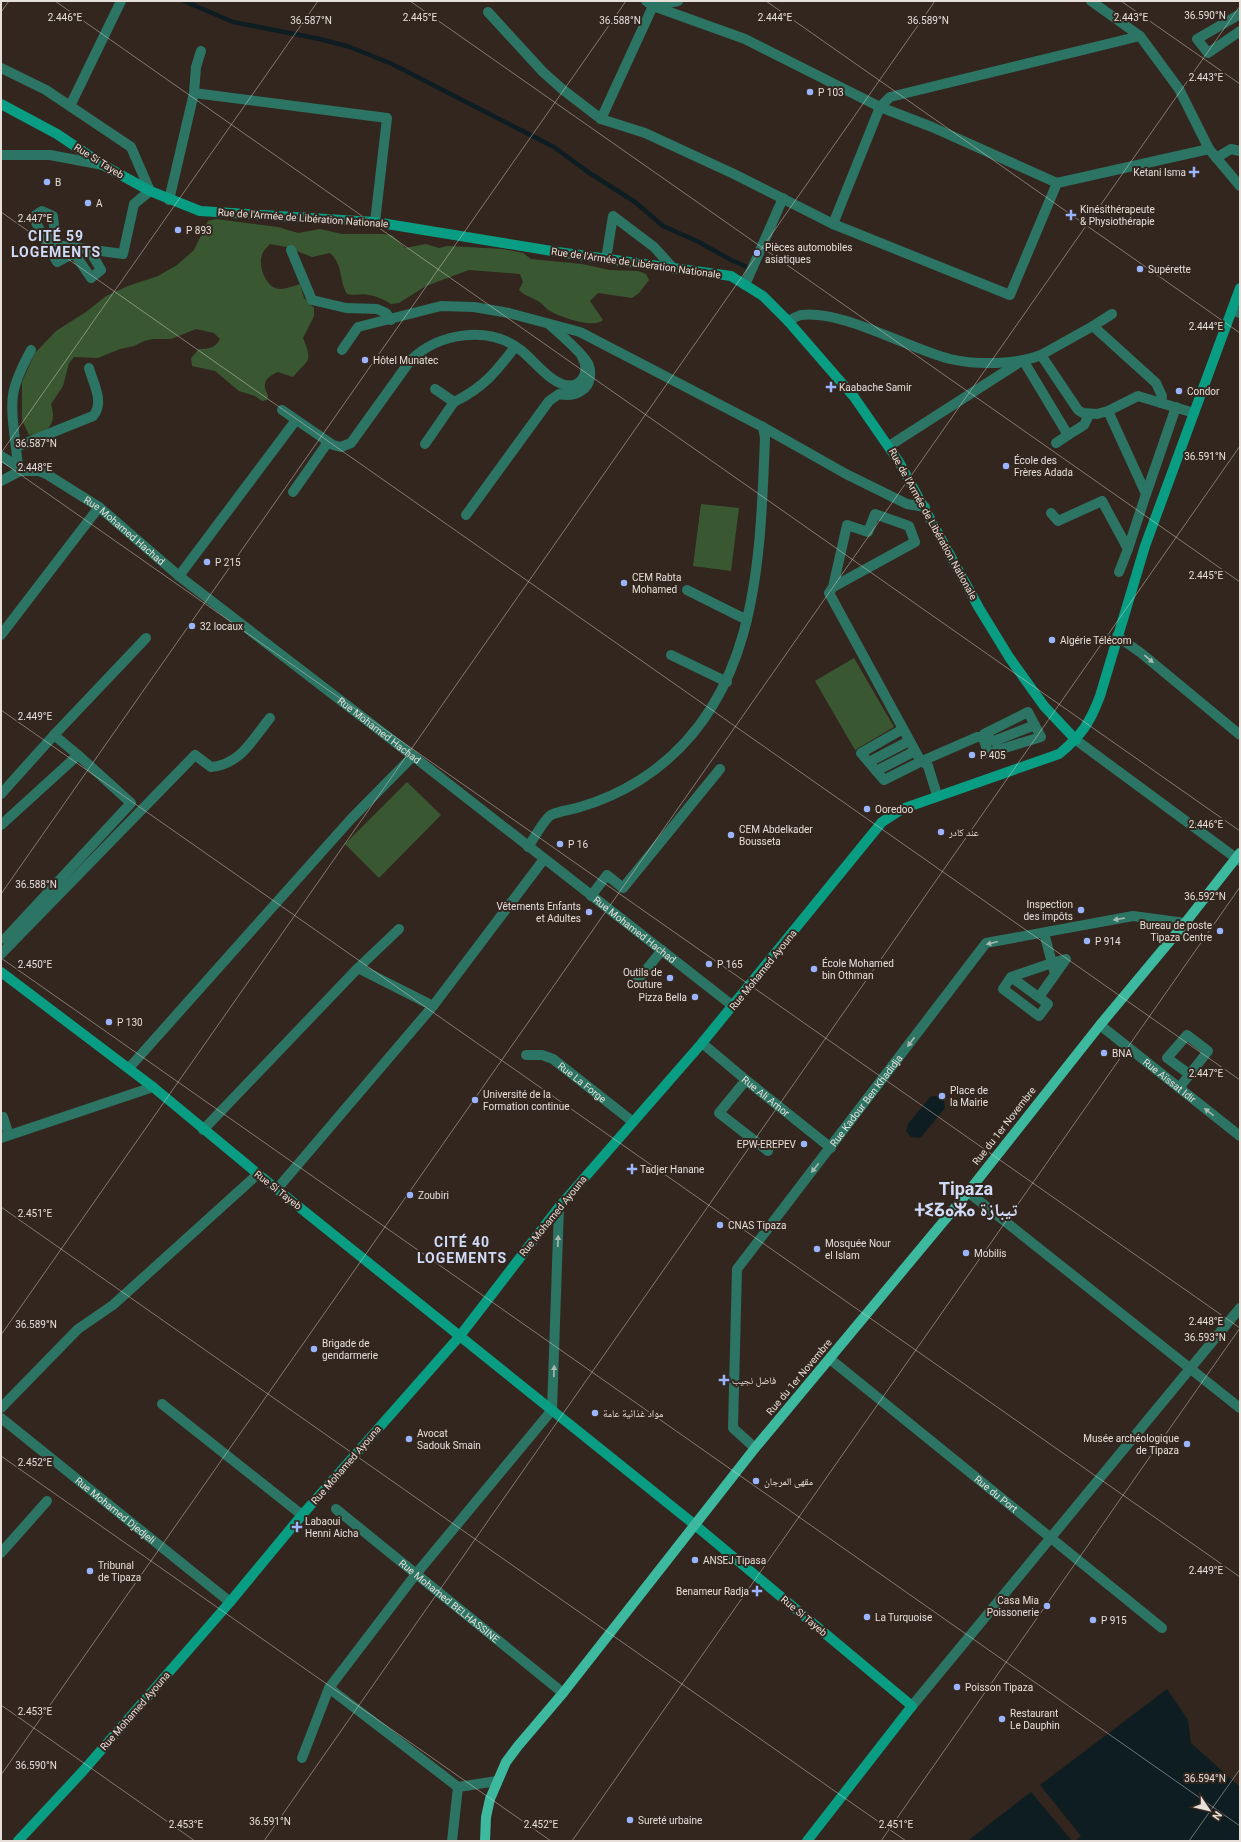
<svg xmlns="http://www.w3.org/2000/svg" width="1241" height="1842" viewBox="0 0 1241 1842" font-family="Roboto,'Noto Naskh Arabic','Noto Sans Tifinagh',sans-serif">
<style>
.green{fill:#395832}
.water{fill:#0e1d21}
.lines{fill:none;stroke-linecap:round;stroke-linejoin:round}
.stream{stroke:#0e1d21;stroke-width:4.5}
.street{stroke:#2c7463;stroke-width:10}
.secondary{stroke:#099e84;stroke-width:10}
.primary{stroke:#3cb99e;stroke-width:10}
.oneway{fill:#a6bab0}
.ticks{fill:none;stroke:#e7dfd9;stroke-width:1;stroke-opacity:0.45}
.poi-dot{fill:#9ab5fd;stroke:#33261e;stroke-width:1.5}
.labels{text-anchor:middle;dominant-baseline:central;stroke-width:4;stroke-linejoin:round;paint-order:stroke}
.poi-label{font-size:10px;fill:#e7dfd9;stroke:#33261e;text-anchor:start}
.street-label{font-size:10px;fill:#e7dfd9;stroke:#33261e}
.district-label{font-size:14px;font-weight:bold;letter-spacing:1px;fill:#d0dbf7;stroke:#33261e}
.town-label{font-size:18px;font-weight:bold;fill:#d0dbf7;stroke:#33261e}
.ticks-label{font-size:10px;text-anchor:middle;fill:#e7dfd9;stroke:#33261e;stroke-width:4;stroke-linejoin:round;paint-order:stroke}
</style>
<rect width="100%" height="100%" fill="#33261e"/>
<path class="green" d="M216,219L278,227L298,233L320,229L342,234H381L392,235L405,248L426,244L439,248L447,246L503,249L523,253L531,259L582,264L610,270L638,271L646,274L649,280L639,293L632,298L598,293L590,301L603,320C594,329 560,317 550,311C545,308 542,303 538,301C531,297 525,296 519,290L523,282L520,274L469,270L426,286L399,303L391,304C384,300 377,296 369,295C362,293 354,296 347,294C338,278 344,266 330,253L312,257L287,247L270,244C267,247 263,251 262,255C258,265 265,284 275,288C282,291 293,286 300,284L304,298L314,308V316L303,338C313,363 309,358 293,377L278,372C266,377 261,383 268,395L267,400L262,401L255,396L239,391L215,371L192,366L191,358L199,349C208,349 216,348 220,339L214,333L196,329L171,339H153L144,341L134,346L120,349L98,358L74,357L69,363L63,386L51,404C57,424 49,433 29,435L22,420V382L35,353L56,331L86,312L106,296L128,286L158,276L177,265L194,250L208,221Z
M701,504L739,508L731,571L693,566Z
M854,658L894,727L855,750L815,681Z
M407,782L441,815L379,878L345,844Z"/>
<path class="water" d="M935,1096L944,1100L945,1108L922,1136L919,1138L911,1137L906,1131L908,1124L930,1097Z
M1167,1689L1188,1720L1191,1743L1240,1787V1841H1075L1081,1836L1040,1785Z
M1031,1792L1072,1841H971L970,1839Z"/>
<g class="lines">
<path class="stream" d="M184,1L233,22L320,39L350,47L392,64L554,147L588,172L635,202L663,226L697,241L731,260L745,266"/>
<g class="street">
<path d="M646,1L653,6L745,39L880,107L932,127L1057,183"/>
<path d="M1091,1L1140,36L1179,89L1209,149L1240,186"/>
<path d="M488,12L543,72L562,89L601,119L645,133L734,174L833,224L1010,295L1057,183L1209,149"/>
<path d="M1240,14L1197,39L1208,53L1240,31"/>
<path d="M1,68L46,90L131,147L150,191L134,204L123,254L56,245L53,216L42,211L33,217L57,262L74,253L91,278L101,270L89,249"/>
<path d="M194,93L387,118L375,222"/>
<path d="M70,106L121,1"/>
<path d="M601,119L653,6L678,1"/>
<path d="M1,155H50L103,165"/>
<path d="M1216,158L1231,149L1240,151"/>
<path d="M169,200L194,93L196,67L201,51"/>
<path d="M833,224L880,107L890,97L1140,36"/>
<path d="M291,250L312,300L346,308L377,309L386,313L391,320"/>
<path d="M606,259L613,216L654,247L674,269"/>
<path d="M745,285L783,198"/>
<path d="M1232,310L1240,313"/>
<path d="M788,321C792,319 797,316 801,315C841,309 909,349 950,359C976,365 1016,365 1041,355L1078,410L1083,413L1097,414L1108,411L1138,396L1194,413"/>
<path d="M1093,326L1112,314"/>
<path d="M342,350L358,327L441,306L474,307L509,313L580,332L763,427L846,474L907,504L925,507"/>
<path d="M1041,355L1093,326L1156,383L1162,396L1161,403"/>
<path d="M454,402C483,388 496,372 515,347"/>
<path d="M282,410L333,445L341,447L351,443L410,361C438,332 490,325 522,351C535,362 549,381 565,385C583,389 590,370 582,357"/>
<path d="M1108,411L1146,494L1128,549L1119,572"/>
<path d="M1056,443L1068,435"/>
<path d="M425,444L454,402L435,389"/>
<path d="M889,446L1023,360L1068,435L1084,425L1089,415"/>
<path d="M16,447L93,416C105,403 93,383 89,368"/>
<path d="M1,456L19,467"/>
<path d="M20,471C16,461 17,450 15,440C10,397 10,389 31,350"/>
<path id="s1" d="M1,481L20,471H39L48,475L99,507L179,576L413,756L733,1006"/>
<path d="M293,492L328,442"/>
<path d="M1146,494L1176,407"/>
<path d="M1051,513L1058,521L1102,501L1128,549"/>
<path d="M466,515L549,401L559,394C570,396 577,395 585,388C591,382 592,369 587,362C582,353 559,333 550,325"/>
<path d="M179,576L296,420"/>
<path d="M833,587L915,542L909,526L875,514L868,532L847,525L833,587L829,593L919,758L928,766L937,795"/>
<path d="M687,590L747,620"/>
<path d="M1,635L99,507"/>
<path d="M1117,636L1141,653L1240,735"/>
<path d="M671,655L727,682"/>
<path d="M903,729L861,753L884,780L922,761L977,737H983L988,753L1041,737L1028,712L984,734L983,737L994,741L1035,725"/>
<path d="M54,735L78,755"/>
<path d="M1076,740L1240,861"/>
<path d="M869,762L909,741"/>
<path d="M876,771L915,751"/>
<path d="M1,794L54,735L146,638"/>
<path d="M1,825L78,755L131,803L5,939"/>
<path d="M528,847C533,840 545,818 551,815C559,811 571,810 580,807C601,801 621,792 640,780C758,705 760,563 765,438L763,427"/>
<path d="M591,896L607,875L623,888L720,769"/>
<path d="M1,954L195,755L211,767C241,764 252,740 270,718"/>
<path d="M358,968L433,1006"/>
<path d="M1011,977L1048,1004L1039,1016L1003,989L1011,977L1052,963L1044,933"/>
<path d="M638,980L662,950"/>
<path d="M1039,997L1066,959L1052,963L1055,974"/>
<path id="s2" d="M1100,1025L1240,1136"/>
<path id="s3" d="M702,1043L746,1080L831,1148"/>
<path id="s4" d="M526,1055H542L553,1059L633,1122"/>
<path d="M129,1068L351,819L413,756"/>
<path d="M746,1080L719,1113L768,1151"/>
<path d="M1179,1088L1208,1051L1187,1035L1167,1058L1189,1074"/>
<path d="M1,1117H3L9,1135"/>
<path d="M203,1130L358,968L399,929"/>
<path d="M1,1138L153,1087"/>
<path d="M277,1189L433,1006L544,859"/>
<path d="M968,1192L1240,1408"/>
<path id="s5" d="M830,1359L1162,1628"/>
<path d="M162,1404L302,1515"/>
<path d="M1,1408L78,1329L113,1305L258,1174"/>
<path id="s6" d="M1,1418L230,1602"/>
<path id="s7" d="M755,1448L733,1428L737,1269L986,943L1133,916L1185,923"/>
<path id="s8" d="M336,1509L563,1693"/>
<path d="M1,1553L47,1501"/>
<path d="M329,1688L458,1787L497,1781"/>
<path d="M912,1706L1240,1308"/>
<path d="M302,1758L329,1688L416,1574L552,1410L559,1207"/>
<path d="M452,1841L458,1787"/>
</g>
<path class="secondary" d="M1,104L57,134L103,165L150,191L200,211L375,222L558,252L731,276L763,296L788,321L854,397L899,462L979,608L1009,657L1044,706L1076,740
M1,972L153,1087L258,1174L695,1525L912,1706L807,1841
M18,1841L83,1771L230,1602L302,1515L459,1337L559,1207L702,1043L882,822L902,809L1059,754C1081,736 1090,723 1100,696L1145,546L1240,288"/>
<path class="primary" d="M485,1841L486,1817L490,1799L506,1762L518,1746L563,1693L755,1448L968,1192L1100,1025L1185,923L1240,853"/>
</g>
<defs><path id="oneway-solid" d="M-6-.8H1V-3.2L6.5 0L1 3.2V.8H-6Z"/></defs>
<g class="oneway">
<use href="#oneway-solid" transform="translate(1149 659) rotate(40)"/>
<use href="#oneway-solid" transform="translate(1119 919) rotate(170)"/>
<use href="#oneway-solid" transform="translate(992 943) rotate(166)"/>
<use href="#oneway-solid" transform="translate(911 1042) rotate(127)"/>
<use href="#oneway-solid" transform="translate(1209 1112) rotate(-142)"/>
<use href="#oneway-solid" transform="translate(815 1168) rotate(128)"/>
<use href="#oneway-solid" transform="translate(558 1241) rotate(-88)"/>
<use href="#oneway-solid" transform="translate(554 1371) rotate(-88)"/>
</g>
<path class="ticks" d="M55,1L1240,831M410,1L1240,582M766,1L1240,333M1121,1L1240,84M1,12L9,1M1,212L1240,1080M1,453L318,1M1,461L1240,1328M1,710L1240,1577M1,894L626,1M1,958L1240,1826M1,1207L906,1841M1,1335L935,1M1,1456L551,1841M1,1705L195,1841M1,1775L1240,6M264,1841L1240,446M572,1841L1240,887M881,1841L1240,1328M1189,1841L1240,1769"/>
<g class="poi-dot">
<circle cx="810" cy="92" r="4"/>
<path d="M1192 166h4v4h4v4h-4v4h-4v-4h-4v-4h4z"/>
<circle cx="47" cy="182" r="4"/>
<circle cx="88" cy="203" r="4"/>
<path d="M1069 209h4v4h4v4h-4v4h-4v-4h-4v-4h4z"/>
<circle cx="178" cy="230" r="4"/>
<circle cx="757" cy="253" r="4"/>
<circle cx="1140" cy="269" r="4"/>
<circle cx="365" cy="360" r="4"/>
<path d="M829 381h4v4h4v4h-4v4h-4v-4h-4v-4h4z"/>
<circle cx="1179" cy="391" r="4"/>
<circle cx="1006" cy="466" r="4"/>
<circle cx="207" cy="562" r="4"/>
<circle cx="624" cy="583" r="4"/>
<circle cx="192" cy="626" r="4"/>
<circle cx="1052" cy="640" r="4"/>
<circle cx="972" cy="755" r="4"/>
<circle cx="867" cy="809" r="4"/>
<circle cx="941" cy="832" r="4"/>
<circle cx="731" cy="835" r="4"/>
<circle cx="560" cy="844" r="4"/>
<circle cx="1081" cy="910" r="4"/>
<circle cx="589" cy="912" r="4"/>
<circle cx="1220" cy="931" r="4"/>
<circle cx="1087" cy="941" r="4"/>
<circle cx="709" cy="964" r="4"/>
<circle cx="814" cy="969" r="4"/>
<circle cx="670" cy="978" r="4"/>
<circle cx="695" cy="997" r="4"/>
<circle cx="109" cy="1022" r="4"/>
<circle cx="1104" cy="1053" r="4"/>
<circle cx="942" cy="1096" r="4"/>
<circle cx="475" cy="1100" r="4"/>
<circle cx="804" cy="1144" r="4"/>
<path d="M630 1163h4v4h4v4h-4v4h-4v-4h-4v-4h4z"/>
<circle cx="410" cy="1195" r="4"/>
<circle cx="720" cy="1225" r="4"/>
<circle cx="817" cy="1249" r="4"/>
<circle cx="966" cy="1253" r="4"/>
<circle cx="314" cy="1349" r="4"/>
<path d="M722 1374h4v4h4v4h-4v4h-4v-4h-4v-4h4z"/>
<circle cx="595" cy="1413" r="4"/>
<circle cx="409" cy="1439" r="4"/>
<circle cx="1187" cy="1444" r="4"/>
<circle cx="756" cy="1481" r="4"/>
<path d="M295 1521h4v4h4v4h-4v4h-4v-4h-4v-4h4z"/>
<circle cx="695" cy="1560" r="4"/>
<circle cx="90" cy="1571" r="4"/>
<path d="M755 1585h4v4h4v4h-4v4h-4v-4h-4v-4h4z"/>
<circle cx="1047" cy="1606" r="4"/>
<circle cx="867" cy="1617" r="4"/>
<circle cx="1093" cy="1620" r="4"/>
<circle cx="957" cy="1687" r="4"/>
<circle cx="1002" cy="1719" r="4"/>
<circle cx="630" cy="1820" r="4"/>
</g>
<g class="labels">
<g class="poi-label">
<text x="818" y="92">P 103</text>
<text x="1186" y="172" text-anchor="end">Ketani Isma</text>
<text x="55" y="182">B</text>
<text x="96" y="203">A</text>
<text x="1080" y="209">Kinésithérapeute<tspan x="1080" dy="12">&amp; Physiothérapie</tspan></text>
<text x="186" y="230">P 893</text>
<text x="765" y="247">Pièces automobiles<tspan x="765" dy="12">asiatiques</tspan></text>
<text x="1148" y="269">Supérette</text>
<text x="373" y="360">Hôtel Munatec</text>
<text x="839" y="387">Kaabache Samir</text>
<text x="1187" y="391">Condor</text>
<text x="1014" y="460">École des<tspan x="1014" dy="12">Frères Adada</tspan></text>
<text x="215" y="562">P 215</text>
<text x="632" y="577">CEM Rabta<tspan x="632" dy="12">Mohamed</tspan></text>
<text x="200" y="626">32 locaux</text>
<text x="1060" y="640">Algérie Télécom</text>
<text x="980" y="755">P 405</text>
<text x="875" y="809">Ooredoo</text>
<text x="739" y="829">CEM Abdelkader<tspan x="739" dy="12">Bousseta</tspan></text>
<text x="949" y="832">عند كادر</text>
<text x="568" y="844">P 16</text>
<text x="1073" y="904" text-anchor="end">Inspection<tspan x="1073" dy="12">des impôts</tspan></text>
<text x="581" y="906" text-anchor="end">Vêtements Enfants<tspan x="581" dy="12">et Adultes</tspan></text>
<text x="1212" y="925" text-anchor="end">Bureau de poste<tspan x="1212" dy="12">Tipaza Centre</tspan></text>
<text x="1095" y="941">P 914</text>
<text x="822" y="963">École Mohamed<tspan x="822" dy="12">bin Othman</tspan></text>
<text x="717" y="964">P 165</text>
<text x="662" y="972" text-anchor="end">Outils de<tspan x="662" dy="12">Couture</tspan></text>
<text x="687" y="997" text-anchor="end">Pizza Bella</text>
<text x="117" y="1022">P 130</text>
<text x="1112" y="1053">BNA</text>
<text x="950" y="1090">Place de<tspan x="950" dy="12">la Mairie</tspan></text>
<text x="483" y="1094">Université de la<tspan x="483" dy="12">Formation continue</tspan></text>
<text x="796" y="1144" text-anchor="end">EPW-EREPEV</text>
<text x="640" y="1169">Tadjer Hanane</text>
<text x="418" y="1195">Zoubiri</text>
<text x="728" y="1225">CNAS Tipaza</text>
<text x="825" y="1243">Mosquée Nour<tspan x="825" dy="12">el Islam</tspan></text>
<text x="974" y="1253">Mobilis</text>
<text x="322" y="1343">Brigade de<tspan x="322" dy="12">gendarmerie</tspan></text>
<text x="732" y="1380">فاضل نجيب</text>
<text x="603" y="1413">مواد غذائية عامة</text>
<text x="417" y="1433">Avocat<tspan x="417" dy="12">Sadouk Smain</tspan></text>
<text x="1179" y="1438" text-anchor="end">Musée archéologique<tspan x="1179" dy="12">de Tipaza</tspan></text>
<text x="764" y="1481">مقهى المرجان</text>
<text x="305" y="1521">Labaoui<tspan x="305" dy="12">Henni Aicha</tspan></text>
<text x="703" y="1560">ANSEJ Tipasa</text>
<text x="98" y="1565">Tribunal<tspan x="98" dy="12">de Tipaza</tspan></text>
<text x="749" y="1591" text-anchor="end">Benameur Radja</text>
<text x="1039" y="1600" text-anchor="end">Casa Mia<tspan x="1039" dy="12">Poissonerie</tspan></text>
<text x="875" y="1617">La Turquoise</text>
<text x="1101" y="1620">P 915</text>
<text x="965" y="1687">Poisson Tipaza</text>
<text x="1010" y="1713">Restaurant<tspan x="1010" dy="12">Le Dauphin</tspan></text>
<text x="638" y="1820">Sureté urbaine</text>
</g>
<g class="street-label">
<text transform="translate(99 161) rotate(32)">Rue Si Tayeb</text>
<text transform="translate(303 218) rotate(4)">Rue de l'Armée de Libération Nationale</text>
<text transform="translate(636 263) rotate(8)">Rue de l'Armée de Libération Nationale</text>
<text transform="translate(933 524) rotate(61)">Rue de l'Armée de Libération Nationale</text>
<text stroke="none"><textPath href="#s1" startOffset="145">Rue Mohamed Hachad</textPath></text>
<text stroke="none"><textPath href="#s1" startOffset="469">Rue Mohamed Hachad</textPath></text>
<text stroke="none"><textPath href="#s1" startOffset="793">Rue Mohamed Hachad</textPath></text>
<text transform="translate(763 970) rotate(-51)">Rue Mohamed Ayouna</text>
<text stroke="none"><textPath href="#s2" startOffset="89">Rue Aïssat Idir</textPath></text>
<text stroke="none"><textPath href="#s4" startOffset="65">Rue La Forge</textPath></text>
<text stroke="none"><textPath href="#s3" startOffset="83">Rue Ali Amor</textPath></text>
<text stroke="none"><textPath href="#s7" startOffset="401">Rue Kadour Ben Khadidja</textPath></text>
<text transform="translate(1004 1126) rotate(-52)">Rue du 1er Novembre</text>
<text transform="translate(278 1190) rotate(38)">Rue Si Tayeb</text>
<text transform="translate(553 1216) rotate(-51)">Rue Mohamed Ayouna</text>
<text transform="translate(799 1377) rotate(-50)">Rue du 1er Novembre</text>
<text transform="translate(346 1465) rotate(-49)">Rue Mohamed Ayouna</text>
<text stroke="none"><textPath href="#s5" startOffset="214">Rue du Port</textPath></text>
<text stroke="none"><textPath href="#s6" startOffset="147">Rue Mohamed Djedjeli</textPath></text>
<text stroke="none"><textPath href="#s8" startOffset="146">Rue Mohamed BELHASSINE</textPath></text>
<text transform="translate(804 1616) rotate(40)">Rue Si Tayeb</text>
<text transform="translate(135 1711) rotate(-49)">Rue Mohamed Ayouna</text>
</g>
<g class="district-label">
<text x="56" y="236">CITÉ 59<tspan x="56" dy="16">LOGEMENTS</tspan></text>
<text x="462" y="1242">CITÉ 40<tspan x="462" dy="16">LOGEMENTS</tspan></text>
</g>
<g class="town-label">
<text x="966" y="1188">Tipaza<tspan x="966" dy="21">ⵜⵉⵒⴰⵣⴰ تيبازة</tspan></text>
</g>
</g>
<g class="ticks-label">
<text x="1205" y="19">36.590°N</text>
<text x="65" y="21">2.446°E</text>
<text x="420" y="21">2.445°E</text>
<text x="775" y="21">2.444°E</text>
<text x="1131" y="21">2.443°E</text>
<text x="311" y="24">36.587°N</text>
<text x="620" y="24">36.588°N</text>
<text x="928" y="24">36.589°N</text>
<text x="1206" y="81">2.443°E</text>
<text x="35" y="222">2.447°E</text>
<text x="1206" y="330">2.444°E</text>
<text x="36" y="447">36.587°N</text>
<text x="1205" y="460">36.591°N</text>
<text x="35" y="471">2.448°E</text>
<text x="1206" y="579">2.445°E</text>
<text x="35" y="720">2.449°E</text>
<text x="1206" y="828">2.446°E</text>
<text x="36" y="888">36.588°N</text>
<text x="1205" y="900">36.592°N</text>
<text x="35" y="968">2.450°E</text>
<text x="1206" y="1077">2.447°E</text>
<text x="35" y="1217">2.451°E</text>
<text x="1206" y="1325">2.448°E</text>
<text x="36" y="1328">36.589°N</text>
<text x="1205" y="1341">36.593°N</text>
<text x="35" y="1466">2.452°E</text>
<text x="1206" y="1574">2.449°E</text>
<text x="35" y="1715">2.453°E</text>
<text x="36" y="1769">36.590°N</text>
<text x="1205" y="1782">36.594°N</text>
<text x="270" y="1825">36.591°N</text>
<text x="186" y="1828">2.453°E</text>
<text x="541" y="1828">2.452°E</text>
<text x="896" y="1828">2.451°E</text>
</g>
<rect width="1241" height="1842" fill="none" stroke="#e7dfd9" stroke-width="4"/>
<g transform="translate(1209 1810) rotate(125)" stroke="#33261e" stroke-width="3" paint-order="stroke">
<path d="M0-3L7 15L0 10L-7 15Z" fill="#e7dfd9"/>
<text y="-6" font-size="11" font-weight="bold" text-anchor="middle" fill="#e7dfd9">N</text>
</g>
</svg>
